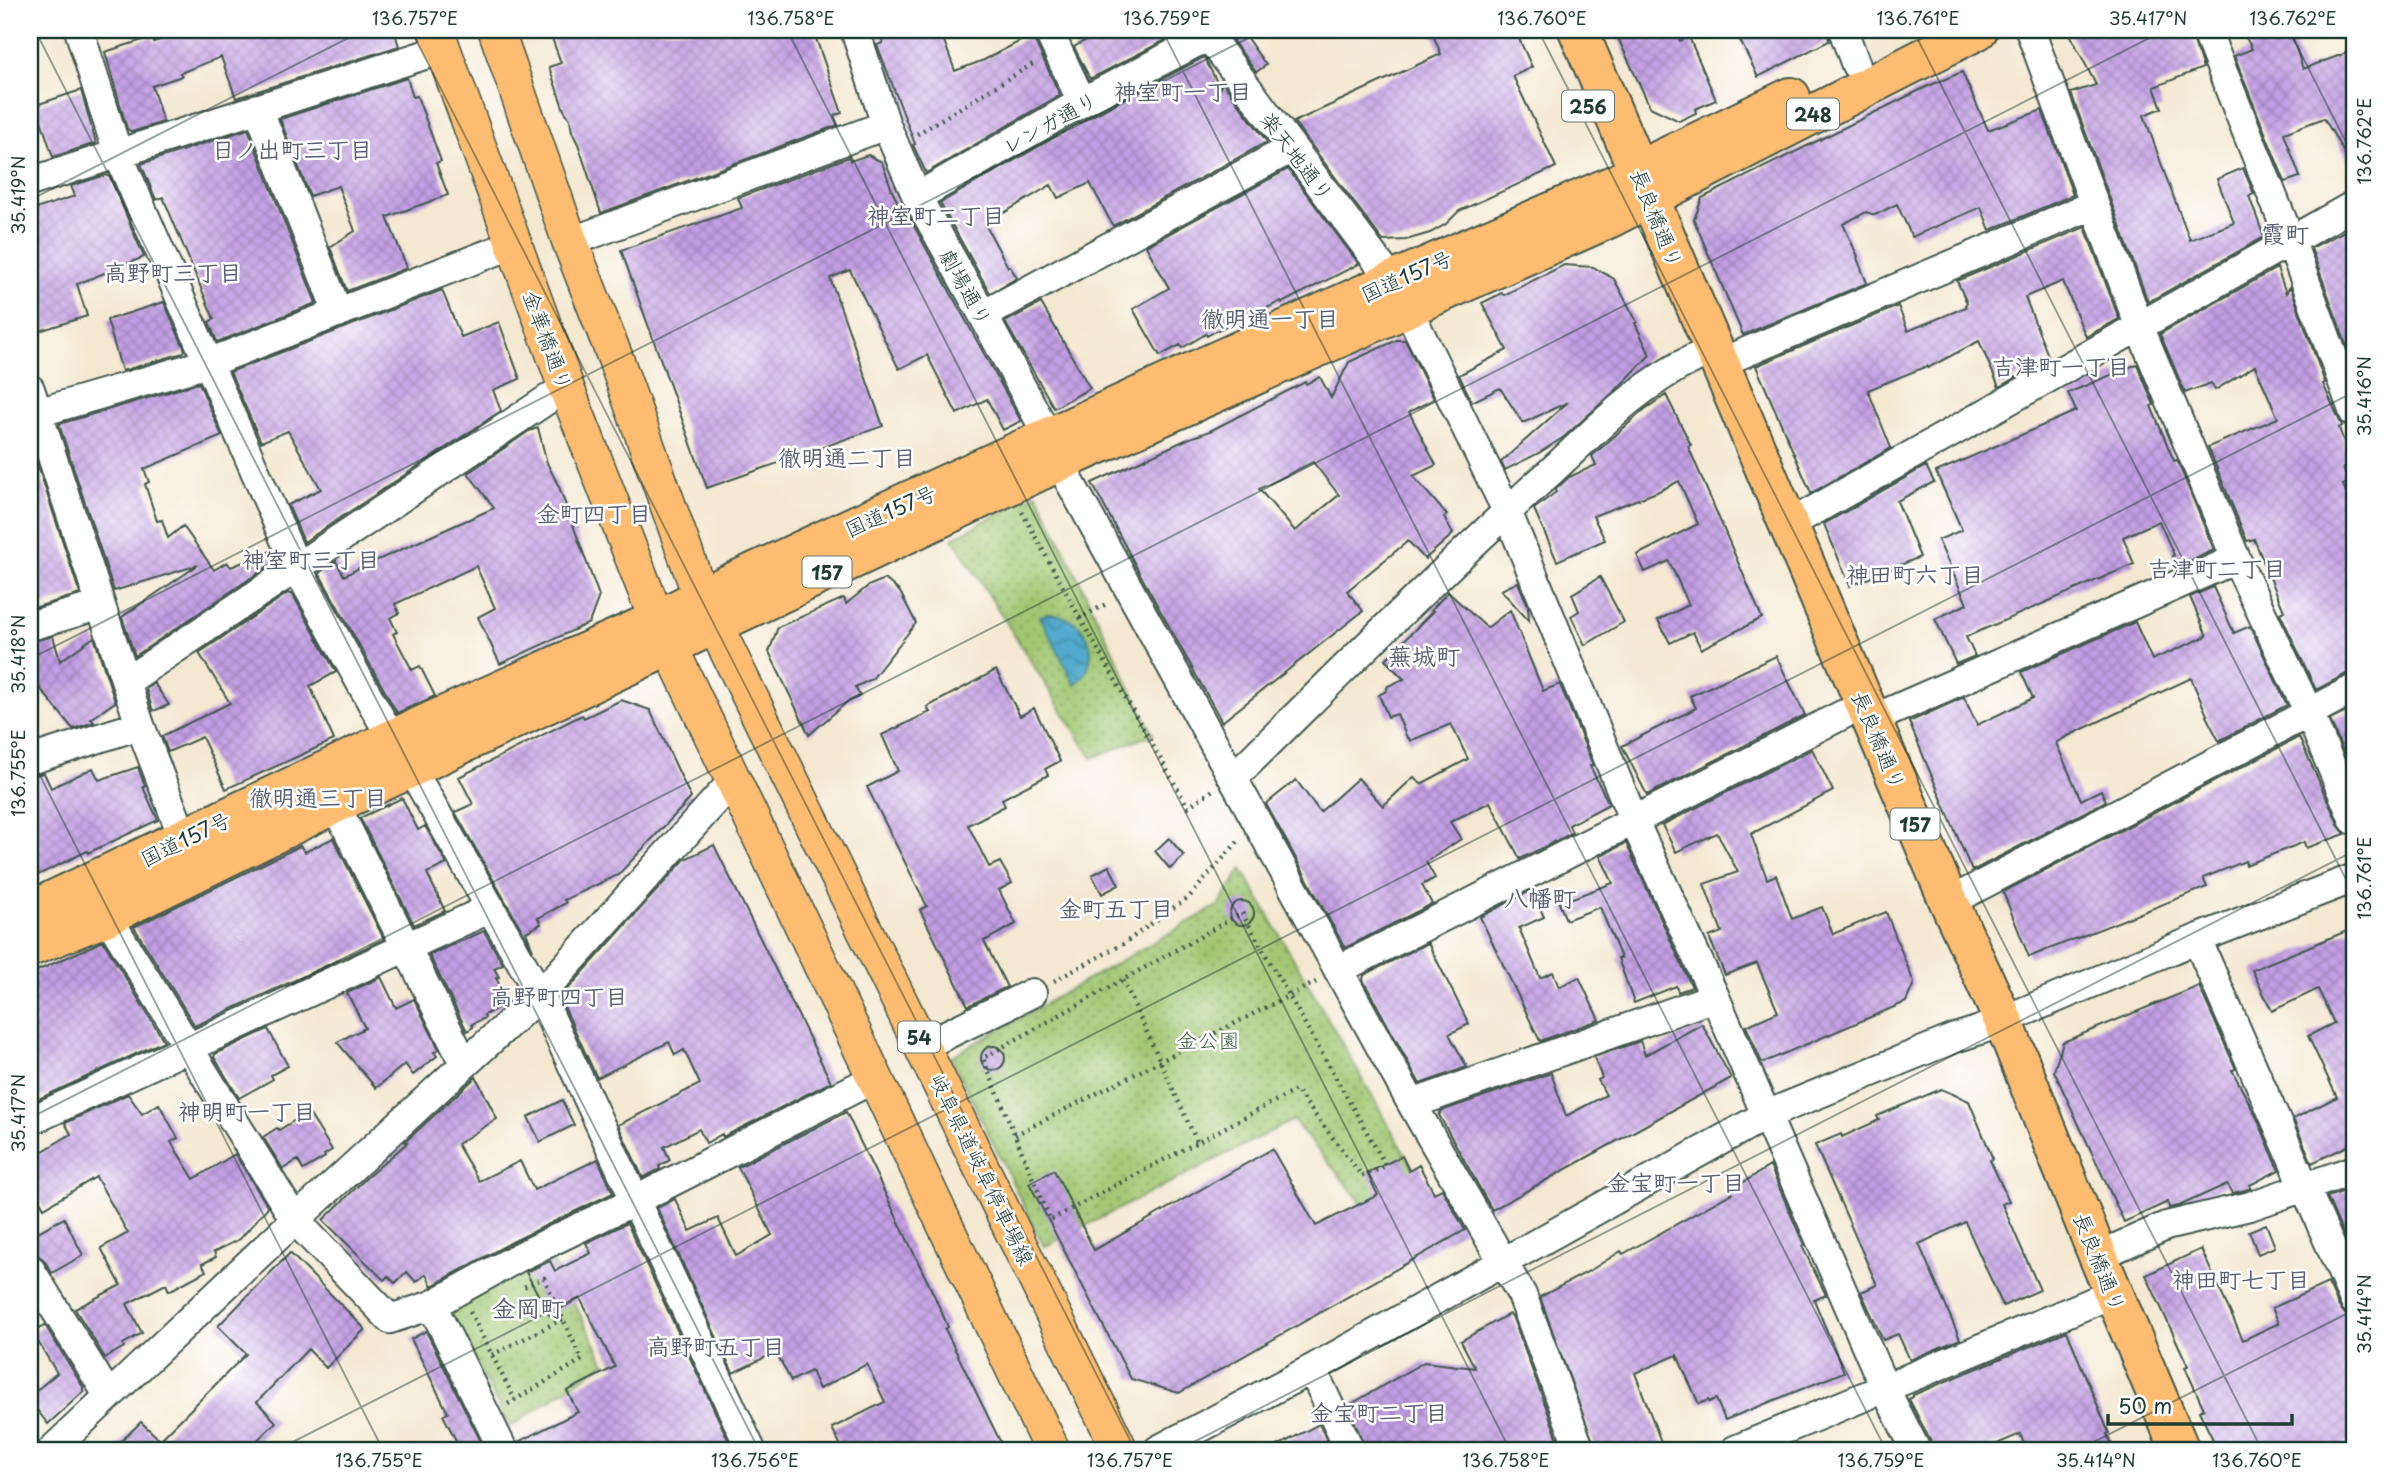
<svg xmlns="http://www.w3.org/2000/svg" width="2384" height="1480" viewBox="0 0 2384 1480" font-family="'Playpen Sans','Klee One',sans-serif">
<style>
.park{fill:url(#park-dots);stroke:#608253;stroke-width:2}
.water{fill:url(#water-waves);stroke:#387481;stroke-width:2}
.building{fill:url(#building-cross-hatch);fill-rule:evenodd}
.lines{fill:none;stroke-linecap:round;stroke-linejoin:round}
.minor-casing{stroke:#3f574c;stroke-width:32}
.major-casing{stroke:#3f574c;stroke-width:38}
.highway-casing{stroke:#3f574c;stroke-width:42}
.path{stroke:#3f574c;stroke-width:4.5;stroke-dasharray:2 5;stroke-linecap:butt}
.minor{stroke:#fff;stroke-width:28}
.major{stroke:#febc70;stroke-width:35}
.highway{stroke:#febc70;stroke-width:38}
.ticks{fill:none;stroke:#1f3d34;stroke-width:2;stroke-opacity:0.45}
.labels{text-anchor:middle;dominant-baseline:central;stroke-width:5;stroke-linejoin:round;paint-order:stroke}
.shield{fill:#fff;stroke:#627771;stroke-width:2}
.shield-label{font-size:19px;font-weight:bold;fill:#1f3d34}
.street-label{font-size:21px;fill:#1f3d34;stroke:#fff}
.park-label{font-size:21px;fill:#406044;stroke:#fff}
.neighbourhood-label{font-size:23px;font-weight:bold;fill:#585f72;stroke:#fff}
.quarter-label{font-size:24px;font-weight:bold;fill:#585f72;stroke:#fff}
.neatline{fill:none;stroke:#1f3d34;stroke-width:2.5}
.ticks-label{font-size:18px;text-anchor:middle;fill:#1f3d34}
</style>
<defs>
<pattern id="park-dots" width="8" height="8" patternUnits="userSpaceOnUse" patternTransform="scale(1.75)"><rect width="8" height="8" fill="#a1c772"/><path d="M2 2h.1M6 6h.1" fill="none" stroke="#83a35e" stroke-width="1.8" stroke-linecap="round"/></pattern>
<pattern id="water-waves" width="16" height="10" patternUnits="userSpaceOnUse" patternTransform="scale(1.75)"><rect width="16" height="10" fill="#51aace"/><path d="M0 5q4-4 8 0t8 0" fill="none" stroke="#438ca8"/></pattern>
<pattern id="building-cross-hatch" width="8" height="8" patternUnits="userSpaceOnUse" patternTransform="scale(1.75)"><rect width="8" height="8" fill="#c39ee4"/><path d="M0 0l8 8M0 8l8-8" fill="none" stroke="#9e82ba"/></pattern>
</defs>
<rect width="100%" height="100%" fill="#fff"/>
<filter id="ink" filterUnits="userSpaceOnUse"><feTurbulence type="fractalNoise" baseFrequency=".0143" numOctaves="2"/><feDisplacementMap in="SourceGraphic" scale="14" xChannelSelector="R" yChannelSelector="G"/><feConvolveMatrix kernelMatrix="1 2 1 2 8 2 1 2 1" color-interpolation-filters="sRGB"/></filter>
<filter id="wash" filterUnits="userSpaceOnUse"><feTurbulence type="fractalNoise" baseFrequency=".00686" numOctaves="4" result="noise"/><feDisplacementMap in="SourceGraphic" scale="28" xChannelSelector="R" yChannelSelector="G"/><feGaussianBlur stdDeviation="1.57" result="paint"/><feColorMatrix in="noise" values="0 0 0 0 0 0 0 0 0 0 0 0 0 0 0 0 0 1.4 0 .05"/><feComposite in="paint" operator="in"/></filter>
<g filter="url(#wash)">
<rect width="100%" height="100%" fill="#f4e8d1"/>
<path class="park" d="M1037,493L1153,734L1092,758L953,538Z
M1242,869L1419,1178L1363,1204L1293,1120L1044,1247L951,1057L1219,905Z
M550,1256L605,1363L510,1427L445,1305Z"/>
<path class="water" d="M1050,614C1090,617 1105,658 1075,685L1040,616Z"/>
<g id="blocks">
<path class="building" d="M189,30H394L399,46L236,98L221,57L180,73L182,76L152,86L163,122L132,132L127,129L105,52L152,37L154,42Z
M549,30H813L842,113L834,115L838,125L601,213L578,144L572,132L570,119L564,110L549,67L561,63Z
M878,30H940L955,71L984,60L1032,35L1060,95L926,173L913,145L915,144L881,55L877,45L883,43Z
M1104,30H1185L1090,79L1074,47Z
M1236,30H1241L1266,65L1256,72L1233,41Z
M1431,30H1515L1532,67L1513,76L1556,167L1459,211L1446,224L1430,233L1406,240L1383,241L1294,122L1441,54Z
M1632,30H1675L1680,41L1689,37L1716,100L1695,109L1696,113L1679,121L1650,107L1617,36Z
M1735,30H1827L1829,41L1758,77Z
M2068,30H2190L2203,68L2154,87L2162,108L2144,115L2166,177L2190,240L2234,223L2217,179L2243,168L2254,194L2249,196L2264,237L2148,302L2071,93L2096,85Z
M2242,30H2290L2303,69L2354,50V170L2324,118L2284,133L2300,177L2285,182L2234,56L2252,49Z
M1204,57L1220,88L1222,82L1267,142L1113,226L1090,183L1058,198L1051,185L985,224L1008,267L1010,266L1017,278L990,293L940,203L1090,117Z
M1962,72L1988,130L2042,110L2073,195L1990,230L1981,207L1912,237L1897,204L1875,215L1866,212L1843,224L1858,257L1857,258L1867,283L1743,335L1694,220L1702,198L1926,87Z
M407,78L413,97L417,96L441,161L436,163L448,195L387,217L407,268L347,291L330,247L355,231L338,186L310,196L280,119Z
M81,90L96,143L53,157L36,105Z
M248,129L316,303L217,342L209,322L214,319L163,197L156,200L141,164Z
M868,155L882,162L893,193L907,219L909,217L1021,421L1003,430L987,399L957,414L927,355L899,369L850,270L830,278L883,426L707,488L621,250L742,208L738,198L849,157L850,161Z
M1288,169L1359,264L1282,303L1281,301L1255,314L1253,311L1207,336L1206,334L1182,348L1180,345L1160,356L1133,309L1169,288L1146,246Z
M106,175L110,177L144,257L77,284L87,316L30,334V240L38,237L30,211L75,196L71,186Z
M2354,226V366L2311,248Z
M2085,227L2119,319L2086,337L2063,281L2025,297L2049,358L1999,387L1979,341L1928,368L1927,366L1868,390L1891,448L1811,493L1756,366L1898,306L1908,331L1966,307L1965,305L1967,303L1957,281Z
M1564,265L1593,267L1614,279L1637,322L1635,323L1650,355L1616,390L1564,437L1539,453L1505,470L1501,462L1568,402L1523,423L1500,388L1472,402L1459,375L1507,350L1482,303L1502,293L1504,295Z
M2277,268L2286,293L2290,286L2325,383L2323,384L2342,426L2339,428L2352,464L2343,468L2349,482L2343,485L2354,512V672L2346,674L2316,690L2280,613L2284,611L2254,539L2247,541L2208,447L2278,418L2255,366L2215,390L2211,383L2185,393L2160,334Z
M442,290L461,337L499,322L520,379L493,390L501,411L304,542L288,505L321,489L288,431L261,442L230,372Z
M164,302L185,350L183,353L122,371L107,320Z
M1041,303L1090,388L1054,408L1005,322Z
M1397,340H1405L1434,399L1409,412L1436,465L1413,476L1447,515L1444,517L1453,534L1425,559L1408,541L1347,591L1363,611L1222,722L1139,572L1092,483L1190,438L1210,431L1305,382L1306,384L1320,377L1331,398L1349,362ZM1313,462L1339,495L1295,531L1259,489Z
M2137,364L2154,405L2151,406L2174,461L2177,460L2214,550L2177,567L2172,556L2174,555L2159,521L2123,537L2134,564L1966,637L1975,656L1956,664L1935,619L1967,604L1938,540L1962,530L1936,472L2076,411L2068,393Z
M199,383L222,436L144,469L149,482L145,484L157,521L162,520L168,538L183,526L214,570L227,562L231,567L271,551L276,561L135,656L122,617L198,565L114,591L59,424Z
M1666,395L1691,445L1688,446L1762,618L1701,649L1693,632L1670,643L1658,620L1689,605L1669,561L1645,572L1637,555L1698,524L1679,481L1657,492L1593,516L1605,540L1557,561L1534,509L1556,492L1555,490L1569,477L1596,465L1592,456L1645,409Z
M538,428L547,463L559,487L599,596L589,623L500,664L478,617L495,608L476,566L395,604L399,613L390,618L397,632L393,634L412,670L420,666L435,696L397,713L319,573L336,561L344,576L370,562L371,563L494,508L468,473L529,431Z
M30,442L80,594L30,609Z
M1926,466L1934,482L1897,501L1920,557L1850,586L1824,524Z
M1600,577L1624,622L1585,645L1571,616L1579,611L1572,594Z
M885,579L900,592L916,623L872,679L855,687L860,696L847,702L809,735L769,652L778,627L844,598L846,604L868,586Z
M1518,582L1528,606L1529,621L1501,590Z
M2213,587L2234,633L2250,626L2287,705L2219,741L2206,716L2207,715L2191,678L2068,736L2056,743L2081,800L2101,790L2106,801L1972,871L1909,722L1964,697L1977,725L2033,698L2021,672L2135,622L2152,660L2207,636L2190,597Z
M1448,592L1487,628L1510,610L1543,691L1560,684L1593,765L1590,766L1609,804L1569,825L1572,833L1520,859L1490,802L1450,822L1461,839L1426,862L1435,878L1422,885L1432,904L1345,948L1266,804L1296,780L1320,812L1358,778L1383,806L1414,777L1421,784L1468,759L1451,724L1410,741L1409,738H1407L1397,714L1388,717L1379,695L1386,691L1388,686L1404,679L1385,660L1433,611L1431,610Z
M288,593L293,595L336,672L310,686L334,740L226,789L202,737L168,752L162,736L230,703L199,653Z
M53,636L60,661L94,637L115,702L91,719L94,722L73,729L30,676V642Z
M1776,656L1805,715L1647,795L1622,746L1696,708L1690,696Z
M996,670L1020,716L1034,708L1060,761L1045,769L1048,775L1002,799L1005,806L968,825L989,867L1000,862L1012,883L999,890L1016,924L984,941L1007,987L968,1006L920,910L927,906L867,787L898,771L882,735L930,712L927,707Z
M154,683L169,705L153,711L146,689Z
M621,700L650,710L691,798L618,875L564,900L566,903L538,918L541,924L526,932L533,950L455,812L473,804L459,777L582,715L584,718Z
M2354,708V778L2330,720Z
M2299,737L2339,826L2345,834L2306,848L2304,842L2246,865L2245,861L2203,878L2207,887L2029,957L2003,892Z
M1812,749L1833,791L1751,834L1767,879L1776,875L1792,919L1822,907L1833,934L1886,912L1914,983L1906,1002L1762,1063L1746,1026L1778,1012L1757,963L1725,975L1709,937L1722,932L1704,884L1738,872L1717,833L1676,852L1662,825Z
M138,767L145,786L143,787L158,820L88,853L87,851L30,879V776L44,773L51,788L93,768L99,780Z
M402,798L418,830L425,826L447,864L427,873L445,911L414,925L360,818Z
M333,838L384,939L195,1026L134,927L300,846L305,852Z
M1169,838L1184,856L1170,869L1155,851Z
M1626,843L1692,987L1678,992L1676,986L1634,1003L1618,958H1621L1600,907L1566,920L1559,903L1613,883L1600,856Z
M714,845L831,1082L723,1137L722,1134L706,1143L699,1129L664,1147L670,1160L659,1166L660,1169L643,1178L618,1125L700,1084L684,1050L675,1055L669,1042L597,1078L560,998L685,859Z
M1109,866L1119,885L1102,894L1092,875Z
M1532,890L1544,917L1519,928L1540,978L1553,972L1559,987L1579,977L1599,1020L1540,1041L1480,917Z
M1230 913a12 12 0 1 1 24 0a12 12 0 1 1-24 0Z
M2354,928V1143L2312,1163L2293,1119L2337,1097L2308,1036L2334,1023L2318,989L2272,1011L2252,970Z
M484,931L503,964L494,968L499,977L496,978L508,1002L484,1015L485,1018L472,1024L473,1027L467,1031L429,955Z
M103,941L164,1041L30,1103V974Z
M1428,943L1469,1024L1449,1034L1467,1067L1420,1084L1363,980L1364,975Z
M381,977L396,1008L414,999L439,1049L434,1052L437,1056L413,1075L405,1064L376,1088L337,1042L365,1028L347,993Z
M2199,986L2236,1069L2232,1070L2257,1118L2279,1170L2250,1185L2251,1188L2245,1190L2233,1193L2227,1184L2179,1206L2169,1208L2168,1202L2124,1222L2054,1071L2063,1042Z
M1702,1024L1731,1078L1492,1210L1439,1115L1441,1111L1551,1073L1566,1116L1606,1095L1598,1080L1602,1078L1594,1057L1640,1041L1645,1055Z
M268,1029L288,1066L271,1075L273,1079L239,1098L214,1057L215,1054Z
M981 1058a12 12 0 1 1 24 0a12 12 0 1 1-24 0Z
M476,1077L497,1119L457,1144L479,1181L520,1161L534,1190L598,1159L613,1193L512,1242L432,1286L426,1274L416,1282L407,1272L395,1283L388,1276L384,1280L323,1220L365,1179L407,1143L405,1142Z
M1941,1089L1969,1101L1993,1159L1990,1160L2009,1201L2002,1204L2040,1290L2003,1306L1965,1222L1919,1244L1960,1339L1910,1360L1898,1334L1883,1340L1861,1292L1877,1285L1815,1145L1841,1134L1842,1137L1879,1120L1877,1116Z
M128,1094L142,1114L159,1104L178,1138L171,1142L194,1179L235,1154L268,1207L240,1239L214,1252L216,1257L202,1264L206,1271L169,1291L166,1284L127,1304L142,1333L123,1344L124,1347L105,1358L75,1309L121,1285L101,1248L128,1233L96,1177L44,1208L30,1184V1159L71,1134L65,1123Z
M562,1100L574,1125L540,1142L528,1117Z
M308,1112L332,1150L324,1155L325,1157L303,1170L298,1160L283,1169L263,1137L277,1128L279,1130Z
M846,1112L934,1295L948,1327L945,1329L1002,1445L991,1450H843L832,1428L885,1402L867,1364L819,1389L811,1371L791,1381L776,1352L733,1373L657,1208L675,1199L690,1231L718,1218L736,1256L772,1235L738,1167Z
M1272,1149L1316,1226L1378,1195L1367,1173L1402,1156L1409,1171L1419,1165L1434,1193L1442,1189L1465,1230L1179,1393L1131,1379L1029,1183L1054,1170L1094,1250Z
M1770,1166L1804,1245L1802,1246L1826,1295L1814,1300L1844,1372L1725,1420L1716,1399L1709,1402L1708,1400L1699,1404L1677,1355L1635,1373L1664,1450H1596L1540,1297L1591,1270L1621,1251L1623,1254L1732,1193L1731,1190Z
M2354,1188V1259L2327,1197Z
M64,1218L83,1255L52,1273L44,1260L36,1254L30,1242V1236Z
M627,1223L733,1450H520L518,1442L578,1412L567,1391L615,1367L580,1298L549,1315L526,1272L550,1261L555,1271L591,1253L586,1243Z
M2266,1224L2275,1247L2258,1254L2249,1231Z
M2201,1249L2243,1340L2279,1323L2272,1308L2328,1283L2339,1307L2345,1314L2354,1316V1440L2333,1450H2218L2199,1411L2204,1409L2185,1367L2188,1366L2146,1275Z
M290,1253L365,1329L326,1368L308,1349L257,1402L276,1422L247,1450H112L141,1422L160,1440L246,1354L218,1326Z
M1509,1314L1512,1316L1562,1450H1366L1348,1406L1424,1362L1475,1368L1461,1341Z
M45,1325L83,1387V1392L48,1424L30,1401V1396L57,1373L32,1332Z
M426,1331L485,1450H461L443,1415L448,1413L411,1339Z
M2067,1331L2109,1433L2107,1434L2114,1450H2027L2020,1434L1983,1450H1933L1931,1442L1909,1399L1913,1397V1395Z
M1319,1424L1332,1450H1270Z"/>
</g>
</g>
<g filter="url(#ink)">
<use href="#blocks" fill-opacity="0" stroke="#3f574c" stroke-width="2"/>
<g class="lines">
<defs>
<path id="minor" d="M79,30L118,154L297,568L392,739
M855,30L886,125L917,197L983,315L1049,438L1059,462L1130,591L1412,1104L1522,1295L1580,1450
M1048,30L1082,102
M1204,30L1392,281
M1843,30L1856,65
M2030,30L2140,328L2236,559L2309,713L2354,820
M2206,30L2291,242L2354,413
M258,108L338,313
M30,182L443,49
M917,197L1082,102L1220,30
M570,242L886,125
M1407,307L1507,511L1633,819L1715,997L1885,1389L1916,1450
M983,315L1292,148
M1720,363L2093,205
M30,389L140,725L181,832L187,836
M30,415L208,363L514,244
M1788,525L2354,205
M30,626L100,605
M127,681L566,387
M1871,720L2236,559
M30,760L140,725
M412,770L540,995L751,1450
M1233,778C1336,677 1439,573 1546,476C1592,434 1638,384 1695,358
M335,804L464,1063
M1949,902L2354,689
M107,916L295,1220L390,1319L432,1305L519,1257L634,1201L875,1078
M2197,939L2354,1300
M1338,970L1844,714
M923,1046L1032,993
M1412,1104L1715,997
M30,1121L491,908
M2098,1256L2166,1226L2250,1206L2354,1170
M30,1269L108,1395
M432,1305L503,1450
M1312,1369L1350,1450
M52,1450L295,1220L540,995L733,781
M1158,1450L1312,1369L1766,1115L1955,1038L1980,1030L2197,939L2354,878
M1735,1450L2095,1301"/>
<path id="major" d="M436,30L566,387L657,620L1052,1450
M496,30L570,242L616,360L701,597L1120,1450"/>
<path id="highway" d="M1578,30L1949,902L2003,1020L2098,1256L2180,1450
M30,911L392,739L657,620L701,597L860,523L1392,281L1620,182L1639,170L1791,97
M30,947L107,916L335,804L1059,462L1608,219L1978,30"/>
</defs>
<use href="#minor" class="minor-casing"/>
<use href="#major" class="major-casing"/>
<use href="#highway" class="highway-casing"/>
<path class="path" d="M917,134L1036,62
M1022,512L1080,618L1108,603
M1080,618L1188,807L1213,790
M1242,913L1386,1166L1362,1176L1296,1090L1050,1220L983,1058Z
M1123,980L1197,1142
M1054,981L1123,944L1190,896L1240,839
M1015,1135L1316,982
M470,1312L515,1400
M492,1355L563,1319
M508,1404L582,1360L544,1278L521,1288"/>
<use href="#minor" class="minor"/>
<use href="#major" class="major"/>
<use href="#highway" class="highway"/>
</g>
</g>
<path class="ticks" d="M35,30L759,1450M411,30L1135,1450M787,30L1510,1450M1162,30L1886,1450M1538,30L2262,1450M1913,30L2354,895M2289,30L2354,158M30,200L364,30M30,659L1264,30M30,756L383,1450M30,1118L2165,30M277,1450L2354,392M1178,1450L2354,851M2078,1450L2354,1310"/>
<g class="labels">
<g class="shield">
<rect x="1562" y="90.5" width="52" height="31" rx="5"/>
<rect x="1787" y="98.5" width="52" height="31" rx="5"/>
<rect x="802.5" y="556.5" width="49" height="31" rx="5"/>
<rect x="1890.5" y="808.5" width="49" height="31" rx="5"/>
<rect x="898" y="1021.5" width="42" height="31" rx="5"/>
</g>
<g class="shield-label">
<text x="1588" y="106">256</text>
<text x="1813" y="114">248</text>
<text x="827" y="572">157</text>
<text x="1915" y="824">157</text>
<text x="919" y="1037">54</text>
</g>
<g class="street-label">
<text transform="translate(1049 122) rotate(-29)">レンガ通り</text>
<text transform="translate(1298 156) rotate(53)">楽天地通り</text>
<text transform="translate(1658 218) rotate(68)">長良橋通り</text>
<text transform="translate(1406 275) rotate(-24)">国道157号</text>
<text transform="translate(967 287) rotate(61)">劇場通り</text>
<text transform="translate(549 340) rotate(70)">金華橋通り</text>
<text transform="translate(890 510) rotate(-24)">国道157号</text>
<text transform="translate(1880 740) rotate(67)">長良橋通り</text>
<text transform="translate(185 838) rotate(-26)">国道157号</text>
<text transform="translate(983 1169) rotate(64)">岐阜県道岐阜停車場線</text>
<text transform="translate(2101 1262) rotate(68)">長良橋通り</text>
</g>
<g class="park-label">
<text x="1208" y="1039">金公園</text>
</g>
<g class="neighbourhood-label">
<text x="1183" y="90">神室町一丁目</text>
<text x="292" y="148">日ノ出町三丁目</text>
<text x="936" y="214">神室町二丁目</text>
<text x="173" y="271">高野町三丁目</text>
<text x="1270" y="317">徹明通一丁目</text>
<text x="2061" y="365">吉津町一丁目</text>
<text x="847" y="456">徹明通二丁目</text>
<text x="594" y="512">金町四丁目</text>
<text x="311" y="558">神室町三丁目</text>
<text x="2217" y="567">吉津町二丁目</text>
<text x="1915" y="573">神田町六丁目</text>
<text x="318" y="796">徹明通三丁目</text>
<text x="1116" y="907">金町五丁目</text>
<text x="559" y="995">高野町四丁目</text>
<text x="247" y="1110">神明町一丁目</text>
<text x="1676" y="1181">金宝町一丁目</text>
<text x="2241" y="1278">神田町七丁目</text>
<text x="716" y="1345">高野町五丁目</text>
<text x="1379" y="1411">金宝町二丁目</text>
</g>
<g class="quarter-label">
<text x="2285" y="233">霞町</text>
<text x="1424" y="655">蕪城町</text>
<text x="1540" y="897">八幡町</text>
<text x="528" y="1307">金岡町</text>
</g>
</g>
<rect width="2384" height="1480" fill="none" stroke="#fff" stroke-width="77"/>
<path d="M2108 1414v10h184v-10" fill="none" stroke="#1f3d34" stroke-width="3.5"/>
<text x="2118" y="1414" font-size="21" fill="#1f3d34" stroke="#ffffff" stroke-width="5" paint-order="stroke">50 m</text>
<rect x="38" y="38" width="2308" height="1404" class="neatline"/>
<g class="ticks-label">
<text x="415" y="25">136.757°E</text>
<text x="791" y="25">136.758°E</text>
<text x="1167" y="25">136.759°E</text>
<text x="1542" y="25">136.760°E</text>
<text x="1918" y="25">136.761°E</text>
<text x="2148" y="25">35.417°N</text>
<text x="2293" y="25">136.762°E</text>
<text transform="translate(2365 141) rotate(-90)" y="6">136.762°E</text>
<text transform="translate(19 195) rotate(-90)" y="6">35.419°N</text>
<text transform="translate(2365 396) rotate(-90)" y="6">35.416°N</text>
<text transform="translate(19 654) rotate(-90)" y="6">35.418°N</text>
<text transform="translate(19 773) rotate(-90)" y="6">136.755°E</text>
<text transform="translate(2365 878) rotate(-90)" y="6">136.761°E</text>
<text transform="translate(19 1113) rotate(-90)" y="6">35.417°N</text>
<text transform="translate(2365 1314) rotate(-90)" y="6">35.414°N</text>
<text x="379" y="1467">136.755°E</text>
<text x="755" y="1467">136.756°E</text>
<text x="1130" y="1467">136.757°E</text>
<text x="1506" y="1467">136.758°E</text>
<text x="1881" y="1467">136.759°E</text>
<text x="2096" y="1467">35.414°N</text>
<text x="2257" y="1467">136.760°E</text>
</g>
</svg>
